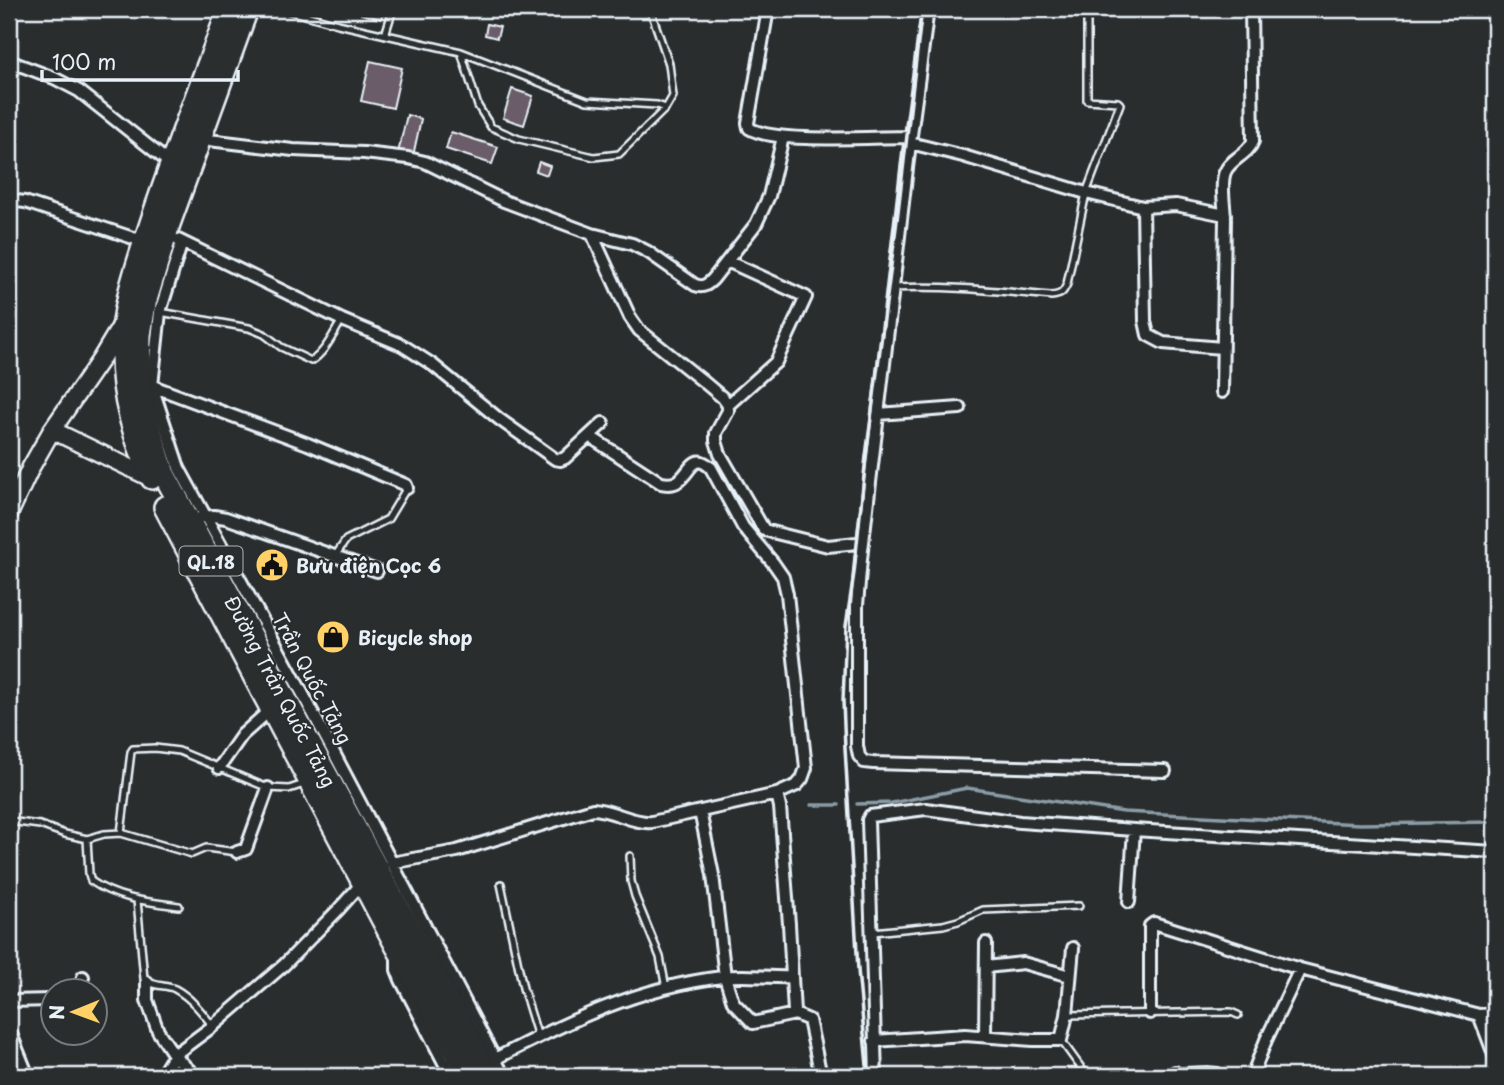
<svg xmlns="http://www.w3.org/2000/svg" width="1504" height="1085" viewBox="0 0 1504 1085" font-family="'Playpen Sans',sans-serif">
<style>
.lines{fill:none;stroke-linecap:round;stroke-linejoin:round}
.stream{stroke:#8a9ca6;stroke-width:3.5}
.building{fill:#6b5c68;stroke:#e8f1f8;stroke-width:2}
.lane-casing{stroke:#e8f1f8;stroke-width:10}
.street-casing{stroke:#e8f1f8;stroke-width:16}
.secondary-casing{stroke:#e8f1f8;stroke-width:21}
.highway-casing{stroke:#e8f1f8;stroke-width:26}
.lane{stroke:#2a2d2e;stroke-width:5}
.street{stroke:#2a2d2e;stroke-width:10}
.secondary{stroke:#2a2d2e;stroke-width:16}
.highway{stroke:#2a2d2e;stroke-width:21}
.rail{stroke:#e8f1f8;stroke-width:3.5}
.labels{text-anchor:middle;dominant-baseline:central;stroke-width:5;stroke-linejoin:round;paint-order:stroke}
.shield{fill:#2a2d2e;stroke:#afb6bb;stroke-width:2}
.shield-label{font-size:18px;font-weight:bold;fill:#e8f1f8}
.poi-label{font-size:19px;font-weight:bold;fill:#e8f1f8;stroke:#2a2d2e;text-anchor:start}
.street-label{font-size:19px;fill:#e8f1f8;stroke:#2a2d2e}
</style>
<rect width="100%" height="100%" fill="#2a2d2e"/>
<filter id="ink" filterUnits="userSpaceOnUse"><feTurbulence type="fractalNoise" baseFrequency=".0143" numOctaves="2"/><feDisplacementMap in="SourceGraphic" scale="14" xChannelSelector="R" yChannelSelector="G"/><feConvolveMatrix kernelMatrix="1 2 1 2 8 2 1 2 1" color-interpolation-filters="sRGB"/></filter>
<g filter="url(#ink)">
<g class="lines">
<path class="stream" d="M857,804L892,803L967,788L1124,812L1360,824L1495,822
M811,805H839"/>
</g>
<path class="building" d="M362,9H384L381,19L361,14Z
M487,24L500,27L497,38L485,35Z
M370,61L402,68L393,108L361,101Z
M512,89L533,96L524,125L503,118Z
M407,115L421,119L413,156L398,153Z
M451,132L498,147L492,164L446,149Z
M539,162L550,166L547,175L536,171Z"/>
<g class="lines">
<defs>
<path id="lane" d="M283,9L338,24L461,52L587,101L657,105L666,108
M385,35L393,9
M461,52L478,106L491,127L519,139L594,157L619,154L666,108L673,96L669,64L650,9
M893,288C946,285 998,291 1051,296C1061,295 1063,293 1067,284L1086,193L1120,104L1118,102L1087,100V9
M160,312L249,328L264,334L281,347L311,361C325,353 333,334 342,320
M335,556L346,540L388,519L406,489
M9,821L40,825L65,834L87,839L104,834L121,833L192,854L206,848L237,852
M121,833L131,752L133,749L155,748L179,751L268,788L289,789L304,784
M87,839L89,874L91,881C117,899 148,902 179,906
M630,856L631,881L635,896L660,957L666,988
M501,884L523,988L538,1037
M137,900L144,979C155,988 165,984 175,989C190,997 202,1012 212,1025
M873,932L943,925L958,921L983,910L1079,906
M1067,1015L1231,1012L1238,1015
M1061,1040L1084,1072L1092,1075L1207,1070L1218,1071"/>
<path id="street" d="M768,9L748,123L749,128C773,144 874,137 907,137L910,143L963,156L1086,193L1143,207L1176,205L1225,215
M928,9L910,143L861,559L857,605V746L859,756L864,762L873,763L1165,771
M9,61L54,78L79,91L171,164
M200,139L293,150L364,153L408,158L425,162L504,201L592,234L632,244L648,252L695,285C703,288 707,285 713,279L756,224L769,196L783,137
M9,200L25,202L145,242
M1143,207L1145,321L1148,335L1163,343L1222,348
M592,234L630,317L639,330L704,382L723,398L728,405V411L716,433V441L720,454L764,530L828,546L857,543L862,544
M178,240L342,320L402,345L433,365L499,419L555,459L560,460L565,458L603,423
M182,242L160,312L152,386L179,468L305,698L504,1076
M727,261L806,297L776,362L728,405
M147,384L308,444L406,485L407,488
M1222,392C1223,335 1224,277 1225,220C1225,207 1220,184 1225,172C1231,158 1248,155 1253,141L1251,9
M878,414L960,408
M201,517L214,516L226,518L377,571
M219,768L242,735L271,709
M777,794L780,807L789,924L794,1012L795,1014L809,1020L821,1076
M700,811L713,875L725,977L733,1002L753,1023L795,1014
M237,852L246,849L268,788
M391,863L457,851L593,809C613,810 634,824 652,822L777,794L797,785L802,779L806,768L787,594L783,577L774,564L743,527L711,468C693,451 691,472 678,481C673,485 667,484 661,483L589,436
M1129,902L1134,830
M397,957V970L401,980L451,1076
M986,967L1023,963L1070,976
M147,982V1000L158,1031L174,1055L195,1076
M79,990L83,977
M9,1001L52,1000
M1150,1013V926L1154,923L1300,969L1479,1015L1495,1014
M1479,1015L1495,1057
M9,1029L28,1076
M985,1036L986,943
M874,1041L965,1035L1033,1040H1061L1067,1015L1073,948
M495,1059C568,1021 639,987 722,977C745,974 769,978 792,977
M1175,1072L1176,1076
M161,1076L174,1055L213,1026L284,965L338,910L363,882
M876,1076L868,820L870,816L926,809L1020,822L1134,830L1495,852
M1252,1076L1266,1040L1300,969"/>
<path id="secondary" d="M52,430L151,478
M9,514L31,467L52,430L101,359L122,324"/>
<path id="highway" d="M247,9L169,224L145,303L140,335L139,380L145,412L164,474L489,1076
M152,478C134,437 122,399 122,354C121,307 138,263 152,220C176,148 203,79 229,9
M165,507L397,947L469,1076"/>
</defs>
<use href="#lane" class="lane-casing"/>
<use href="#street" class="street-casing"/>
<use href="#secondary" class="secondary-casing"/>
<use href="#highway" class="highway-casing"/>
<use href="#lane" class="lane"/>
<use href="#street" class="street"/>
<use href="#secondary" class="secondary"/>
<use href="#highway" class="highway"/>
<path class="rail" d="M868,1076L858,970L845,748L843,701L846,626L854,573L866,456L897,220L922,9"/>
</g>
</g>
<defs>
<symbol id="civic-disc" viewBox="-11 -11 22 22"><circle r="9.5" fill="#ffd166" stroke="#2a2d2e"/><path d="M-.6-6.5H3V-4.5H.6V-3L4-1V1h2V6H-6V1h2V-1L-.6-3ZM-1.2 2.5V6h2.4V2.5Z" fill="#111"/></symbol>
<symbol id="shop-disc" viewBox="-11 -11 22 22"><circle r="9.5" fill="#ffd166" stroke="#2a2d2e"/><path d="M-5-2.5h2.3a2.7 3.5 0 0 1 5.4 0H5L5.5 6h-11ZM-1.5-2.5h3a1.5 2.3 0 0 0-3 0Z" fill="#111"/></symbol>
</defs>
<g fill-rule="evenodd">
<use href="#civic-disc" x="253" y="546" width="38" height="38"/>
<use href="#shop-disc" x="314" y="618" width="38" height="38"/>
</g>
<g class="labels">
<rect class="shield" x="179.5" y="546.5" width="63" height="29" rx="5"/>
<g class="shield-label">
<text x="211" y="561">QL.18</text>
</g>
<g class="poi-label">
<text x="296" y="565">Bưu điện Cọc 6</text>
<text x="358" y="637">Bicycle shop</text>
</g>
<g class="street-label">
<text transform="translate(313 678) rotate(62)">Trần Quốc Tảng</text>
<text transform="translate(281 691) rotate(62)">Đường Trần Quốc Tảng</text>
</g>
</g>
<rect width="1504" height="1085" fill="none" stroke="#2a2d2e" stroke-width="35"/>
<rect x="18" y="18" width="1469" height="1050" fill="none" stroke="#e8f1f8" stroke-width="2.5" filter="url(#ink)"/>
<g transform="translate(74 1012) rotate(269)"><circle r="33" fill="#2a2d2e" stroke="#767b7f" stroke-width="2"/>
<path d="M0-5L12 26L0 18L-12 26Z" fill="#ffd166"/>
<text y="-10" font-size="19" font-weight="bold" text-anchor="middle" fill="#e8f1f8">N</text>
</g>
<path d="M42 70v10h196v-10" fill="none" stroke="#e8f1f8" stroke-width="3.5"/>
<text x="52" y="70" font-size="21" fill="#e8f1f8" stroke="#2a2d2e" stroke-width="5" paint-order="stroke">100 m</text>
</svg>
